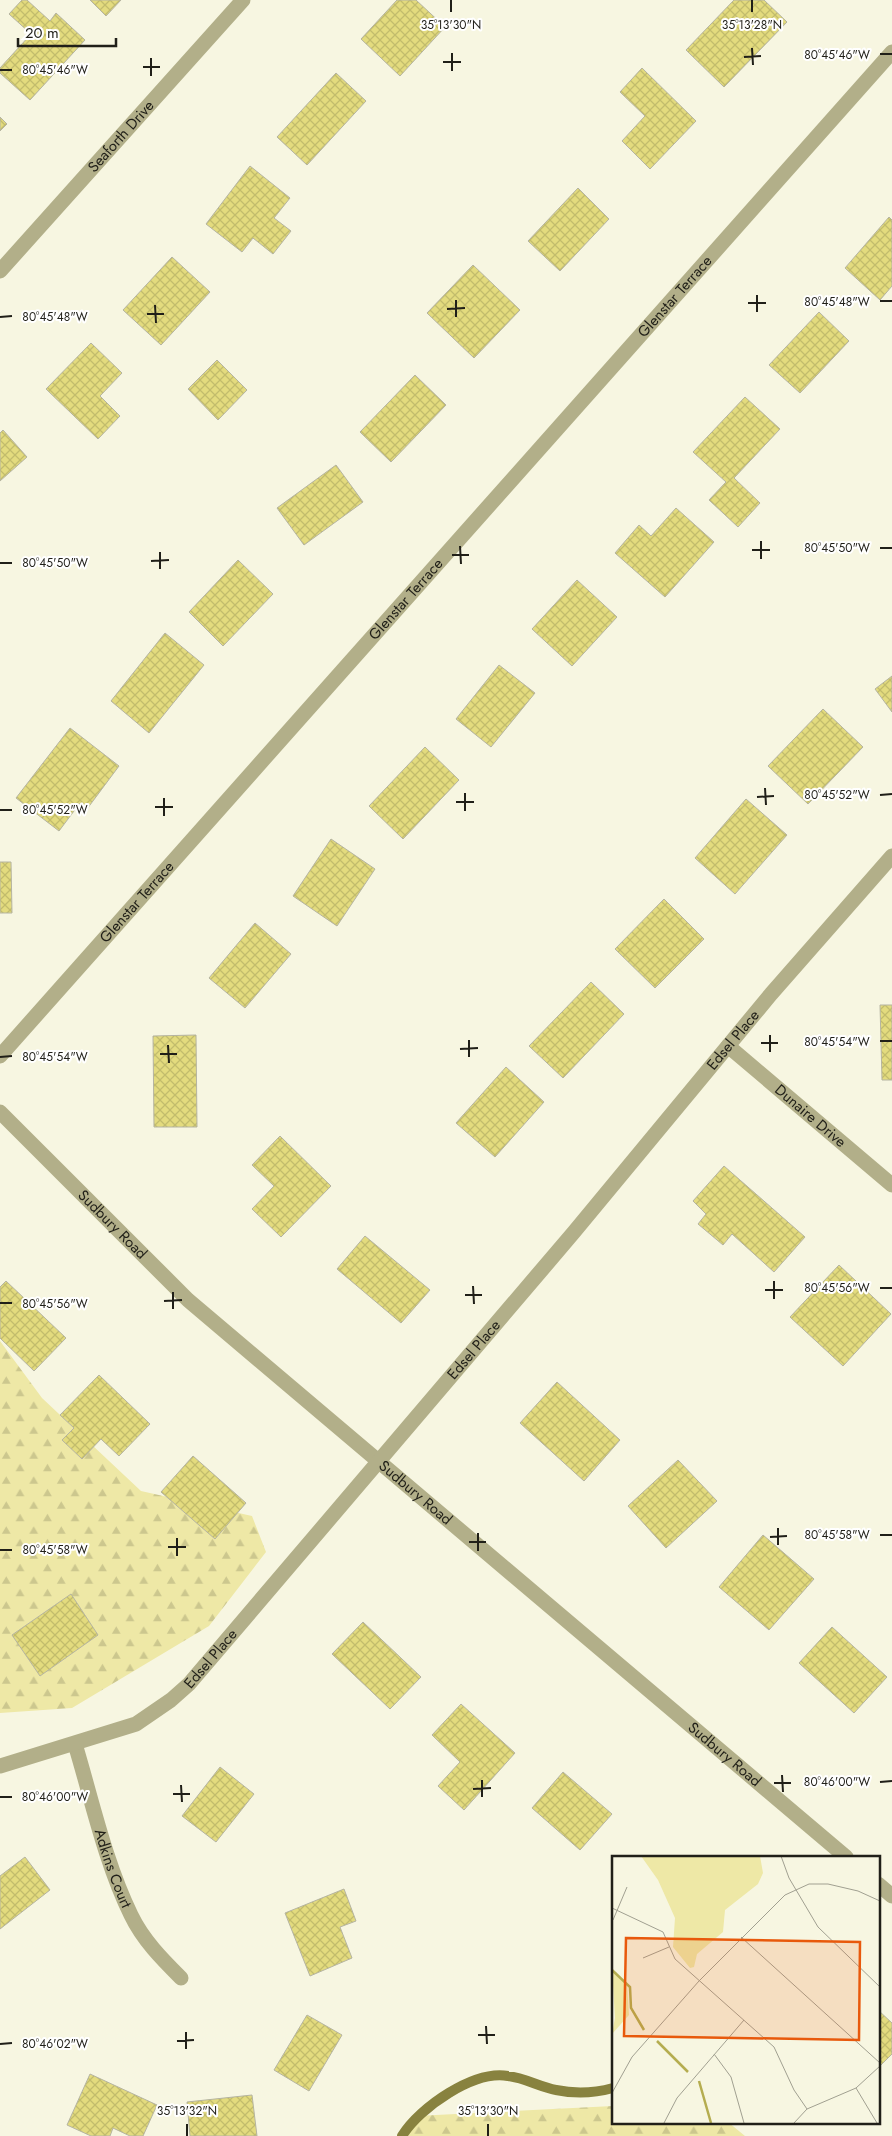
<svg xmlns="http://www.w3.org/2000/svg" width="892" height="2136" viewBox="0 0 892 2136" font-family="Jost,sans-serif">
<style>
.forest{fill:url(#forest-firs)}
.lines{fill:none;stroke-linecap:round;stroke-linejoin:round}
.stream{stroke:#88823f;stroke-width:10}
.building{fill:url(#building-cross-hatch);stroke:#b5b4a1}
.minor{stroke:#b2af89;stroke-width:15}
.ticks{fill:none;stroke:#201f18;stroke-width:2}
.labels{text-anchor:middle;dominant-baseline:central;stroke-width:4;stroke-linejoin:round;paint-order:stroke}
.street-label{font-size:15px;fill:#201f18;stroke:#fff}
.inset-river{fill:none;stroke:#b5ad50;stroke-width:2.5}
.inset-road{fill:none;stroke:#a1a091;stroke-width:1}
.view{fill:#e8590c;fill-opacity:0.15;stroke:#e8590c;stroke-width:2.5}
.inset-edge{fill:none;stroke:#201f18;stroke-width:2.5}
.ticks-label{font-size:12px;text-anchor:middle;fill:#201f18;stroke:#fff;stroke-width:4;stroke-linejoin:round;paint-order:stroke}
</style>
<defs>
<pattern id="forest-firs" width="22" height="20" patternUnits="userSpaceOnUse" patternTransform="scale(1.25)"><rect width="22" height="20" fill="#eee8a6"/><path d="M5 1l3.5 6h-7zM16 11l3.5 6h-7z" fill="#ccc78e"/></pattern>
<pattern id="building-cross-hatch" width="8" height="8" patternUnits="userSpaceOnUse" patternTransform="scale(1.25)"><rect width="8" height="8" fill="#e3db7e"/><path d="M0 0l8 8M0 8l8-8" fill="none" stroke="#c2bc6c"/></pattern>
</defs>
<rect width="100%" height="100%" fill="#f7f6e1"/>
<path class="forest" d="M0,1341L42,1398L141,1491L252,1516L266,1552L209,1626L72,1708L0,1713Z
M613,2106V2122H728L745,2136H404L416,2116Z"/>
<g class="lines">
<path class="stream" d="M402,2136C420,2107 474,2070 508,2076C525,2078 540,2087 556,2090C575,2094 595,2093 613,2088"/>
</g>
<path class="building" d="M22,0H27L50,21L56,13L85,40L30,100L0,73V68L31,34L9,14Z
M90,0H121L106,16Z
M397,0H416L445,27L400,76L361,39Z
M734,0H764L787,22L724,87L686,50Z
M642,68L696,121L650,169L622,141L645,116L620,92Z
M336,73L366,101L307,165L277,137Z
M0,117L7,124L0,131Z
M250,166L290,198L274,218L291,231L273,254L253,238L242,252L206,224Z
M578,188L609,219L560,271L528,241Z
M889,217L892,220V286L880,300L845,268Z
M172,257L210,292L161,345L123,310Z
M473,265L520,310L474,358L427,313Z
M819,312L849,341L800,393L769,365Z
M91,343L122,373L100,396L120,416L98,439L46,389Z
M217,360L247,390L218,420L188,389Z
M415,375L446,405L391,462L360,432Z
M745,397L780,429L734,478L760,503L738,527L709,500L726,482L693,452Z
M3,430L27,457L0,481V433Z
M336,465L363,502L304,545L277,508Z
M676,508L714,542L665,597L615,553L639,525L651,536Z
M238,560L273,594L223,646L189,612Z
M577,580L617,617L572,666L532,629Z
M165,633L204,665L149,733L111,701Z
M499,665L535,693L491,747L456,719Z
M892,676V712L875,689Z
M823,709L863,747L808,804L768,766Z
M70,728L119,766L87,809L80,803L59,831L16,798Z
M425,747L459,780L403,839L369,806Z
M746,799L787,835L735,894L695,858Z
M331,839L375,869L337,926L293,896Z
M0,862H11L12,913H0Z
M664,899L704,939L655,988L615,949Z
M255,923L291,954L245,1008L209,978Z
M591,982L624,1014L563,1078L529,1046Z
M880,1005H892V1080H882Z
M196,1035L197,1127H154L153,1036Z
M506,1067L544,1102L495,1157L456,1123Z
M280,1136L331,1186L281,1237L252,1209L274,1186L252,1165Z
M724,1166L805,1237L774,1272L732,1234L723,1245L698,1224L706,1214L693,1201Z
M365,1236L430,1290L401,1323L337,1269Z
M839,1265L891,1314L843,1366L790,1317Z
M6,1281L66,1338L34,1371L0,1338V1287Z
M99,1375L150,1424L119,1456L101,1439L82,1459L62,1440L74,1428L60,1415Z
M557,1382L620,1440L584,1481L520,1423Z
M193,1456L246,1503L215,1539L161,1492Z
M678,1460L717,1501L666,1548L628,1506Z
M763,1535L814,1579L769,1630L719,1587Z
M71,1594L98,1635L40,1676L12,1635Z
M363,1622L421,1677L390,1709L332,1654Z
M832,1627L887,1677L854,1713L799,1663Z
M461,1704L515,1753L464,1810L438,1786L460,1762L432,1735Z
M220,1767L254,1794L216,1842L182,1816Z
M563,1772L612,1814L580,1850L532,1808Z
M25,1857L50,1890L0,1929V1876Z
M344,1889L356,1921L340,1927L352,1958L310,1976L285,1913Z
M878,2010L892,2023V2054L878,2068Z
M307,2015L342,2035L309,2091L274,2070Z
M90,2074L157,2105L143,2136H130L113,2128L110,2136H91L67,2125Z
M252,2095L257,2136H190L187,2102Z"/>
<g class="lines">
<g class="minor">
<path id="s1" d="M0,271L243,0"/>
<path id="s2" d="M728,1046L892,1185"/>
<path id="s3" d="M0,1056L892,52"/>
<path id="s4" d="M0,1112L188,1300L846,1857"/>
<path id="s5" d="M75,1744C92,1800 105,1862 131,1915C143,1940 162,1959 181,1978"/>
<path id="s6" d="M0,1766L136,1724L171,1700L189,1684L574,1232L771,994L892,856"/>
<path d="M878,1884L892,1896"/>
</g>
</g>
<path class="ticks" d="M451,0V12M752,0V12M752,48L753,65M452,53V71M880,54H892M744,57L761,56M151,58V76M443,62H461M143,67H160M0,70H12M757,295V312M456,300V317M880,301H892M748,303H766M155,305L156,323M447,309L465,308M147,314H164M0,317L12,316M761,541V559M460,546L461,564M880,548H892M752,550H770M160,552V569M452,555H469M151,561L169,560M0,563H12M765,788L766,805M465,793V811M880,795L892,794M757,797L774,796M164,798V816M456,802H474M155,807H173M0,810H12M770,1035V1052M469,1040V1057M880,1041H892M761,1043H778M168,1045L169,1063M460,1049L478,1048M160,1054H177M0,1057L12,1056M774,1281V1299M473,1286L474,1304M880,1288H892M765,1290H783M173,1292V1309M465,1295H482M164,1301L182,1300M0,1303H12M778,1528V1545M478,1533V1551M880,1535H892M770,1537L787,1536M177,1538V1556M469,1542H486M168,1547H186M0,1550H12M782,1775L783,1792M482,1780V1797M880,1782L892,1781M774,1783H791M181,1785L182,1802M473,1789L491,1788M173,1794H190M0,1797H12M486,2026L487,2044M186,2032V2049M478,2035H495M177,2041L194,2040M0,2044L12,2043M187,2124V2136M488,2124V2136"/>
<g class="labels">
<g class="street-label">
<text stroke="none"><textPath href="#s1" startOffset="181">Seaforth Drive</textPath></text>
<text stroke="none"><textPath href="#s3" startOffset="1016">Glenstar Terrace</textPath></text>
<text stroke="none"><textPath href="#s3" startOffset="611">Glenstar Terrace</textPath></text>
<text stroke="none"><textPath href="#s3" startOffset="206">Glenstar Terrace</textPath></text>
<text stroke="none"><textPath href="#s6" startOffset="1052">Edsel Place</textPath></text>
<text stroke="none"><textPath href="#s2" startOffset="108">Dunaire Drive</textPath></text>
<text stroke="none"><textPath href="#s4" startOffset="159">Sudbury Road</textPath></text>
<text stroke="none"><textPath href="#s6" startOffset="648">Edsel Place</textPath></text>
<text stroke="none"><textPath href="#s4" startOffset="564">Sudbury Road</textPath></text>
<text stroke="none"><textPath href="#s6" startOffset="242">Edsel Place</textPath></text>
<text stroke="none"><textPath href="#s4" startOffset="969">Sudbury Road</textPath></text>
<text stroke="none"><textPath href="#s5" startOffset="130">Adkins Court</textPath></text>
</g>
</g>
<g transform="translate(612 1856)">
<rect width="268" height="268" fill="#f7f6e1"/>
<path d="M29,0H148L151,17L146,28L113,54L111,76L85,98L82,111L78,112L61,91L63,62L46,24ZM0,113L15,128L17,159L0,178L3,162Z" fill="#eee8a6"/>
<path class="inset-river" d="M0,114L18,131L19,152L32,174M45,185L76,216M87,225L99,267"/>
<path class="inset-road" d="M169,0L177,22L206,71L268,131M0,52L51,76L63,103L162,191L182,234L195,253M1,64L15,31M129,81L268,207M31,102L57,91M102,198L119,221L132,267M244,232L265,267M0,237L20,201L87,125L173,39L197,28H216L246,35L268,45M52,267L65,242L132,164M182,267L195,253L244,232L268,210"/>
<path class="view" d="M14,82L248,86L247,184L12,180Z"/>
<rect width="268" height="268" class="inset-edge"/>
</g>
<g class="ticks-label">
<text x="451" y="29">35°13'30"N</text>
<text x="752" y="29">35°13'28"N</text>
<text x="837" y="59">80°45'46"W</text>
<text x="55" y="74">80°45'46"W</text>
<text x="837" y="306">80°45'48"W</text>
<text x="55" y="321">80°45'48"W</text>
<text x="837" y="552">80°45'50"W</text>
<text x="55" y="567">80°45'50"W</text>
<text x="837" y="799">80°45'52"W</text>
<text x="55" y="814">80°45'52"W</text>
<text x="837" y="1046">80°45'54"W</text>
<text x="55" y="1061">80°45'54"W</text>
<text x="837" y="1292">80°45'56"W</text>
<text x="55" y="1308">80°45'56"W</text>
<text x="837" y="1539">80°45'58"W</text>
<text x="55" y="1554">80°45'58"W</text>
<text x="837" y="1786">80°46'00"W</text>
<text x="55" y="1801">80°46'00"W</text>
<text x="55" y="2048">80°46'02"W</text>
<text x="187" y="2115">35°13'32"N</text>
<text x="488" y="2115">35°13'30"N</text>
</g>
<path d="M18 38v8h98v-8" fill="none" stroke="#201f18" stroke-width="2.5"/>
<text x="25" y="38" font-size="15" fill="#201f18" stroke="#ffffff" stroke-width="4" paint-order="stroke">20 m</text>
</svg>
